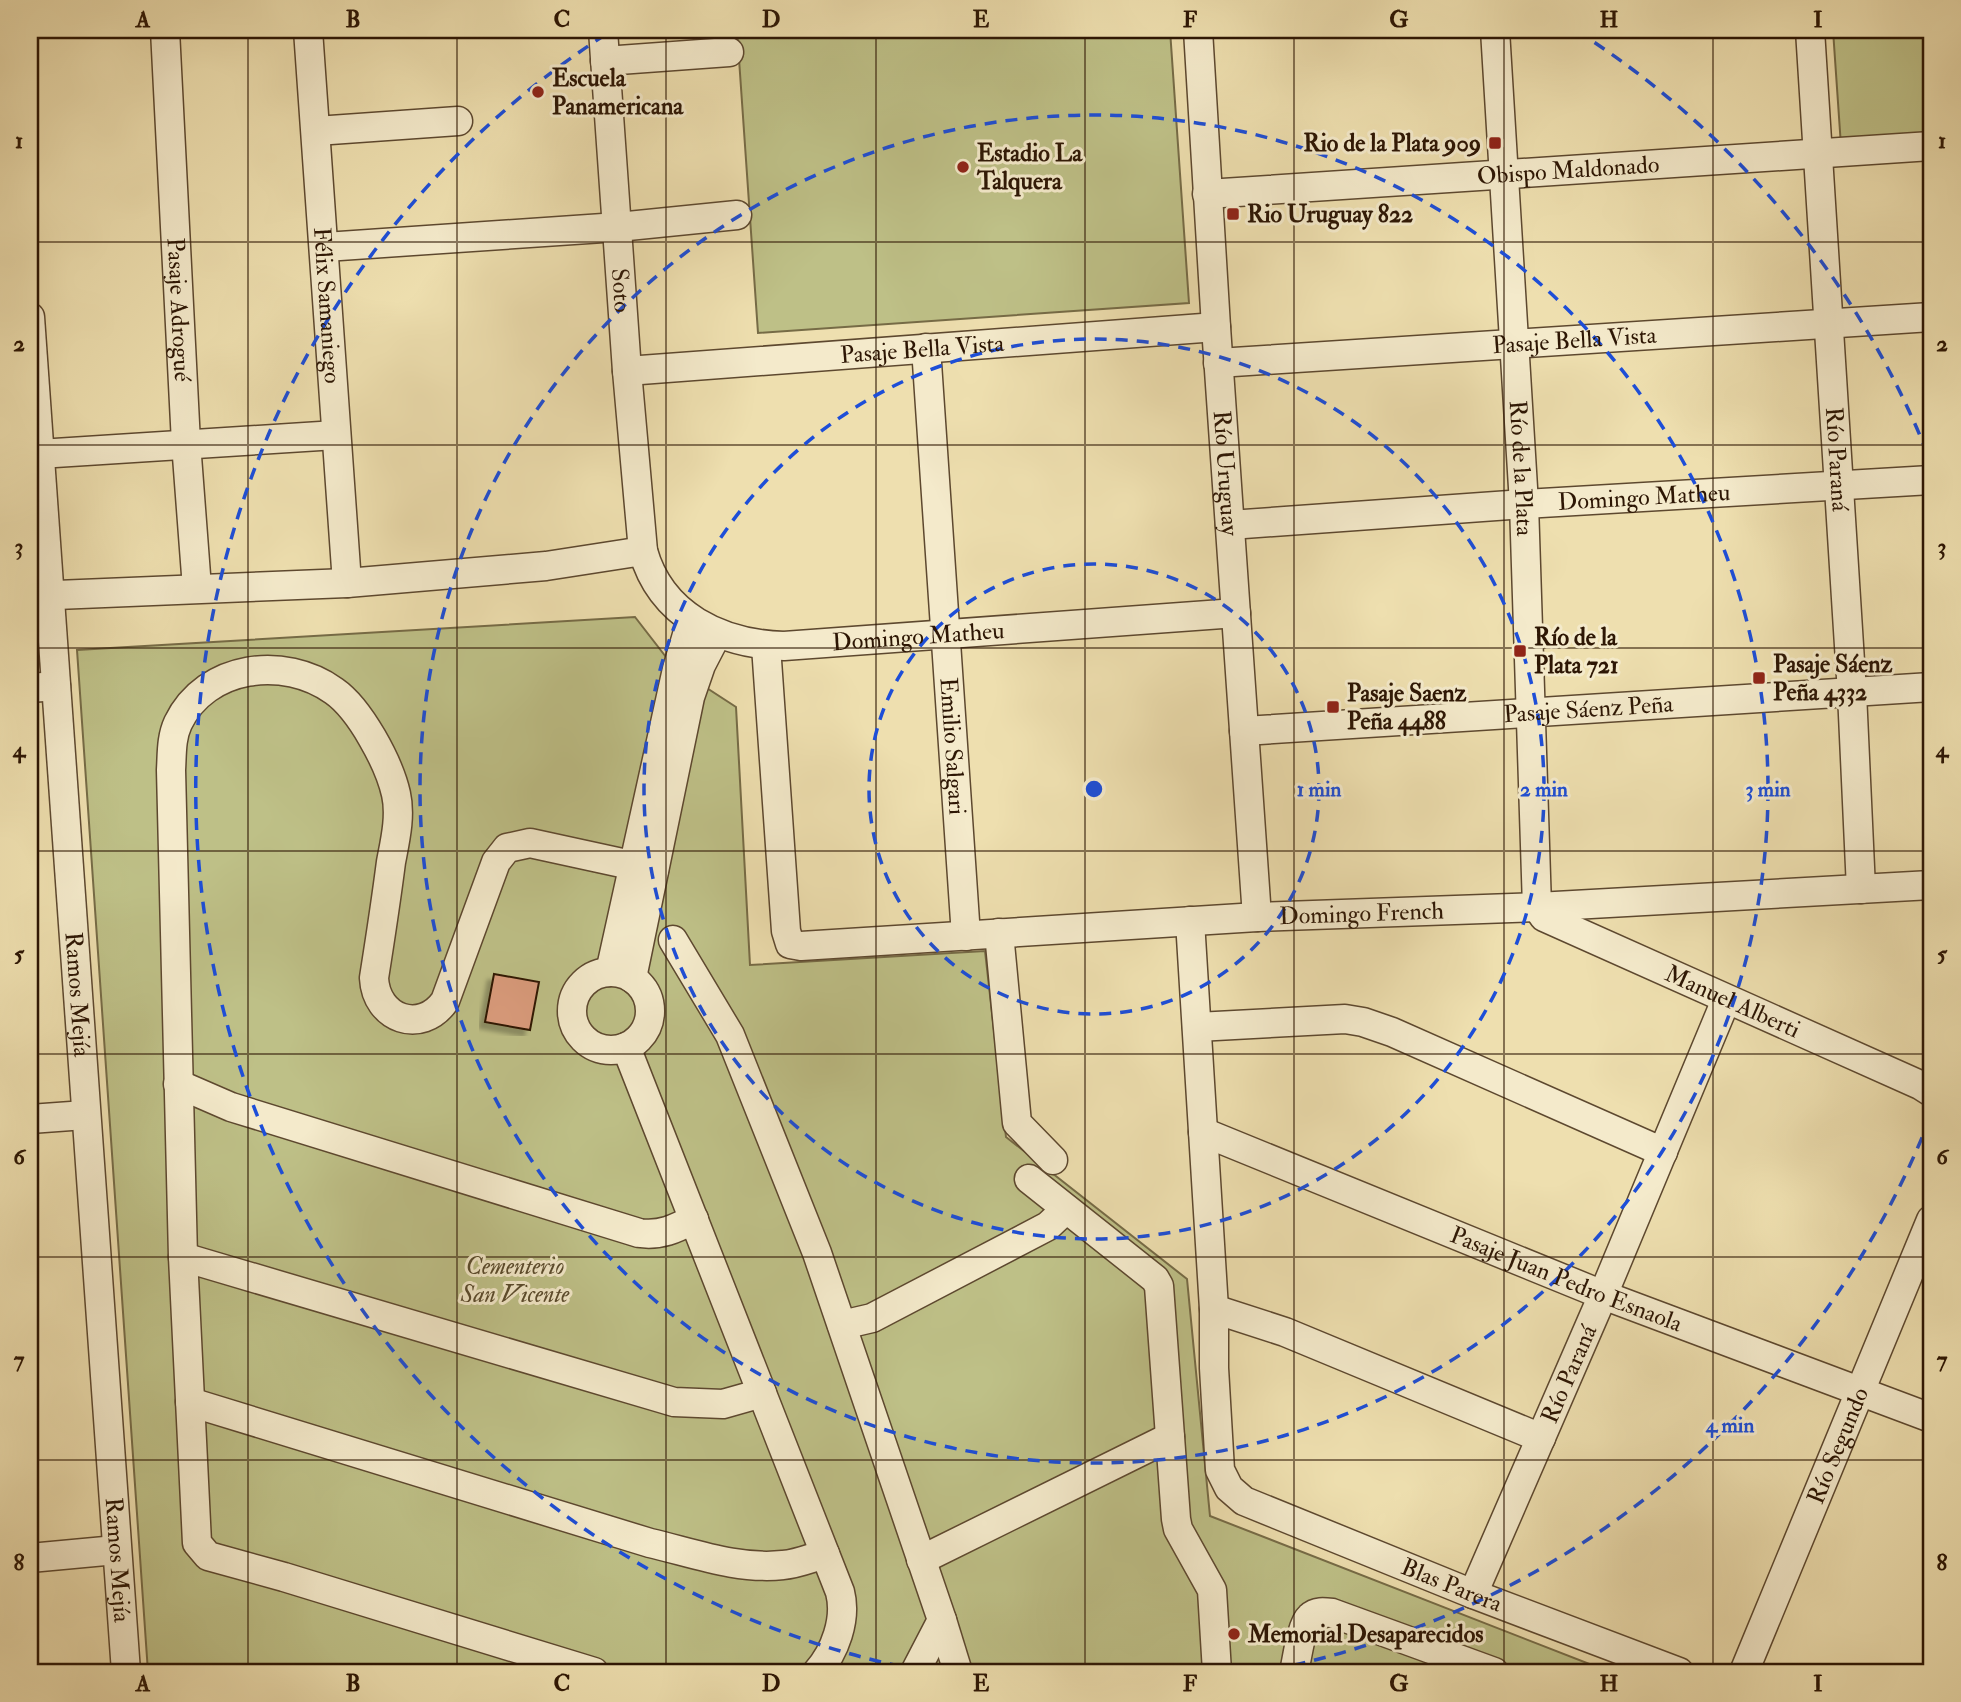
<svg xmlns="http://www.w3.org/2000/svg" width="1961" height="1702" viewBox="0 0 1961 1702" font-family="'IM FELL Double Pica',serif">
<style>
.green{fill:#bec087;stroke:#766b46;stroke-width:2}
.building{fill:#db9c7d;stroke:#2d1604;stroke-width:2;filter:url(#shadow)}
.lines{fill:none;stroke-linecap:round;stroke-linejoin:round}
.minor-casing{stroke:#5d482f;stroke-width:31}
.minor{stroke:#f4eacb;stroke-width:28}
.grid{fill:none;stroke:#2d1604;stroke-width:2;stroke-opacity:0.55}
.ring{fill:none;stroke:#1d4ed8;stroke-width:3.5;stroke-dasharray:12 9}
.poi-dot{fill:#8f2418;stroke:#f4eacb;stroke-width:2.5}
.labels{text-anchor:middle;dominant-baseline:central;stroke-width:6;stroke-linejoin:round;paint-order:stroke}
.poi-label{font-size:24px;font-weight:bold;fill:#2d1604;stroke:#f4eacb;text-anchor:start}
.street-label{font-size:24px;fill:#2d1604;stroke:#f4eacb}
.park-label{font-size:24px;font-style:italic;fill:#58492b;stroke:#f4eacb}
.centre{fill:#1d4ed8;stroke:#f4eacb;stroke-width:3.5}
.ring-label{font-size:21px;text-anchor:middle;font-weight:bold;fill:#1d4ed8;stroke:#f4eacb;stroke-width:6;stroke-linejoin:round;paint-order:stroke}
.neatline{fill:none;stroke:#2d1604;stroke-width:2.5}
.grid-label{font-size:23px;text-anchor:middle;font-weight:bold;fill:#2d1604}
</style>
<defs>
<filter id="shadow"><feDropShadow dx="-6" dy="6" stdDeviation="2" flood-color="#0004"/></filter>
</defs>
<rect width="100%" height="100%" fill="#eedfaf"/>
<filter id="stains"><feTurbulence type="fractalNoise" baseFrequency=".00286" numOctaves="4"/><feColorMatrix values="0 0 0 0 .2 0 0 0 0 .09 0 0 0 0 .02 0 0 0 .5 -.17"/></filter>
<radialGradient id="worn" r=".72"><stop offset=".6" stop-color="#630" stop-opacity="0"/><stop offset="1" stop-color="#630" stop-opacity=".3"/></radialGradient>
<path class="green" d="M737,30H1170L1189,303L758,333Z
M1833,30H1931V140L1841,146Z
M30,610C39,625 43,659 36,676L30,677Z
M635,617L673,666L736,707L750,965L985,951L1006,1137L1187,1279L1210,1516L1610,1672H148L77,650Z"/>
<path class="building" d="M494,974L539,982L530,1030L485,1022Z"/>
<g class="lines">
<defs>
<g id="minor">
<path id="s1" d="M165,30L186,443L197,588"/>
<path id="s2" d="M308,30L347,583"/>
<path id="s3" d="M603,30L627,371L643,551C661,616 721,644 784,646L1236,613"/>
<path id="s4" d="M1198,30L1216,327L1257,917"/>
<path id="s5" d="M1495,30L1524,504L1537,907L1544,917L1920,1085L1931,1092"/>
<path id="s6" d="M1810,30L1852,693L1861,889"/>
<path d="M605,61L729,52"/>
<path d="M316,131L458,121"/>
<path id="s7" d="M1207,194L1931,146"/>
<path d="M325,247L618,227L737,215"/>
<path id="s8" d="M30,317L126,1672"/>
<path id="s9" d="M926,348L966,936"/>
<path id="s10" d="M1218,363L1931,317"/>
<path id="s11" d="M627,371L1216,327"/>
<path d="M39,454L336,435"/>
<path id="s12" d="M1230,525L1524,504L1931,480"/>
<path d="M32,596L347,583L546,566L643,551"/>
<path id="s13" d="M766,646L786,931L790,944L801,946L1257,917L1537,907L1931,885"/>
<path d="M30,688L56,686"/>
<path id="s14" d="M1244,731L1931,687"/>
<path id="s15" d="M1190,921L1214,1309V1368L1220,1470L1229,1488L1244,1501L1473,1594L1679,1672"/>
<path d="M999,933L1017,1123L1053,1160"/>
<path d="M673,940L730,1035L817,1253L942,1620L915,1672"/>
<circle cx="611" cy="1011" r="39"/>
<path d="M610,972L677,669L691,621"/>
<path d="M632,978L690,697L701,665L717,634"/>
<path d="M1197,1027L1345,1019L1363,1022L1392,1032L1663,1152"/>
<path d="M626,1047L840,1592C847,1619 835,1652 817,1672"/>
<path d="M178,1084L231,1107L639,1233C661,1236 675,1229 694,1219"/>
<path d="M30,1119L85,1115"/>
<path id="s16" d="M1203,1132L1603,1295L1931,1418"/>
<path d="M1029,1179L1155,1279L1159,1286L1176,1519L1178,1529L1212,1590L1217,1672"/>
<path d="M183,1257L674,1402L723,1404L762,1393"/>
<path d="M1214,1309L1285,1332L1541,1438"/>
<path d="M842,1325L872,1318L1048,1226L1066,1209"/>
<path d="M190,1402L650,1543C693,1553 738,1570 783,1565C797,1564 811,1558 825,1554"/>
<path d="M30,1558L116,1550"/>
<path d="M921,1560L1170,1437"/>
<path id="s17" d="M1473,1594L1603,1295L1726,1000"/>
<path d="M942,1620L958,1672"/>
<path d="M594,1672L284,1577L208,1556L197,1543L183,1257L171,770C172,754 171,738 178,723C206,665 284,655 334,691C360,709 389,763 396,794C401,816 395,841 391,862C386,901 380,940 374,978C376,1019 421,1035 445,1001L496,862L507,848L530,843L654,870"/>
<path d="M1294,1672C1297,1660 1301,1625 1310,1617C1316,1611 1324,1612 1332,1613L1494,1672"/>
<path id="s18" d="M1744,1672L1931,1220"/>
</g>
</defs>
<use href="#minor" class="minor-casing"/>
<use href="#minor" class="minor"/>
</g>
<path class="grid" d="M248,30V1672M457,30V1672M666,30V1672M876,30V1672M1085,30V1672M1294,30V1672M1504,30V1672M1713,30V1672M30,242H1931M30,445H1931M30,648H1931M30,851H1931M30,1054H1931M30,1257H1931M30,1460H1931"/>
<g class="ring">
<circle cx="1094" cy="789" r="225"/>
<circle cx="1094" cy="789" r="450"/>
<circle cx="1094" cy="789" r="674"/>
<path d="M1930 1118A899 899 0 0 1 1266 1671M922 1671A899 899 0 0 1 611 31M1577 31A899 899 0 0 1 1930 460"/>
</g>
<g class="poi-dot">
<circle cx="538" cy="92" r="7"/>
<rect x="1488" y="136" width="14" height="14" rx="3.5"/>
<circle cx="963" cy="167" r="7"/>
<rect x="1226" y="207" width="14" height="14" rx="3.5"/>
<rect x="1513" y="644" width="14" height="14" rx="3.5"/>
<rect x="1752" y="671" width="14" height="14" rx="3.5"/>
<rect x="1326" y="700" width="14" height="14" rx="3.5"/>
<circle cx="1234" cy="1634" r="7"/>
</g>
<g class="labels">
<g class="poi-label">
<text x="552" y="78">Escuela<tspan x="552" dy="28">Panamericana</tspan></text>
<text x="1481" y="143" text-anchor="end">Rio de la Plata 909</text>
<text x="977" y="153">Estadio La<tspan x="977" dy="28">Talquera</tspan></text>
<text x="1247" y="214">Rio Uruguay 822</text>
<text x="1534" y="637">Río de la<tspan x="1534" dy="28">Plata 721</tspan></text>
<text x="1773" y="664">Pasaje Sáenz<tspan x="1773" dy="28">Peña 4332</tspan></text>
<text x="1347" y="693">Pasaje Saenz<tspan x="1347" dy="28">Peña 4488</tspan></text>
<text x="1248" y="1634">Memorial Desaparecidos</text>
</g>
<g class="street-label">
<text stroke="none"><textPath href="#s7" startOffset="362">Obispo Maldonado</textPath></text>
<text stroke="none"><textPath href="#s3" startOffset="261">Soto</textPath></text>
<text stroke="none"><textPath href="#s2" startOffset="276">Félix Samaniego</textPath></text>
<text stroke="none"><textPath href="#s1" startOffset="280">Pasaje Adrogué</textPath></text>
<text stroke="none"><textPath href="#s10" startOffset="357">Pasaje Bella Vista</textPath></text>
<text stroke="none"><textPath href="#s11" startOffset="296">Pasaje Bella Vista</textPath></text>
<text stroke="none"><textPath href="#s6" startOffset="430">Río Paraná</textPath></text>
<text stroke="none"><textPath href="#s5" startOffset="439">Río de la Plata</textPath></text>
<text stroke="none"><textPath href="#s4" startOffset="444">Río Uruguay</textPath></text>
<text stroke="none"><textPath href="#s12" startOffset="415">Domingo Matheu</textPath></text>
<text stroke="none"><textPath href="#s3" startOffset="840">Domingo Matheu</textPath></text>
<text stroke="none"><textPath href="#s14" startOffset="345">Pasaje Sáenz Peña</textPath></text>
<text stroke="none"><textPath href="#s9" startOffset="399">Emilio Salgari</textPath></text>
<text stroke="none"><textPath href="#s13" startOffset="872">Domingo French</textPath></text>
<text stroke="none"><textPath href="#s8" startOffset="679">Ramos Mejía</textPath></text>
<text stroke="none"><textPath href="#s5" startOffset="1097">Manuel Alberti</textPath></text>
<text stroke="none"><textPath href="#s16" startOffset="392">Pasaje Juan Pedro Esnaola</textPath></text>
<text stroke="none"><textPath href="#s17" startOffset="240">Río Paraná</textPath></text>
<text stroke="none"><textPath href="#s18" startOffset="245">Río Segundo</textPath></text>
<text stroke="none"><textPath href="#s8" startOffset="1246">Ramos Mejía</textPath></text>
<text stroke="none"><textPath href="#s15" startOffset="814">Blas Parera</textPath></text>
</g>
<g class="park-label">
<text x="515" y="1266">Cementerio<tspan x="515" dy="28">San Vicente</tspan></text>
</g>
</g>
<circle cx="1094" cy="789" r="10" class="centre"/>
<g class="ring-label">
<text x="1319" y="796">1 min</text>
<text x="1544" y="796">2 min</text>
<text x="1768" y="796">3 min</text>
<text x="1730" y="1432">4 min</text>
</g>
<rect width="1961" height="1702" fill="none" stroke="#eedfaf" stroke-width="77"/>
<rect x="38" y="38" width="1885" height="1626" class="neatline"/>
<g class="grid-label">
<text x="143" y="27">A</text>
<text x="353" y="27">B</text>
<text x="562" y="27">C</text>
<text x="771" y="27">D</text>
<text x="981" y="27">E</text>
<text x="1190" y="27">F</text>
<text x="1399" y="27">G</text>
<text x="1609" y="27">H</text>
<text x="1818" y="27">I</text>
<text x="19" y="148">1</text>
<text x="1942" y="148">1</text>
<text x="19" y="351">2</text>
<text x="1942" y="351">2</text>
<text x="19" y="554">3</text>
<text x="1942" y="554">3</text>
<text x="19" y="757">4</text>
<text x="1942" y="757">4</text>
<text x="19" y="961">5</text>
<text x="1942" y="961">5</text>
<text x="19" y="1164">6</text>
<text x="1942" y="1164">6</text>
<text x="19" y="1367">7</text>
<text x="1942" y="1367">7</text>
<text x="19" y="1570">8</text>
<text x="1942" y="1570">8</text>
<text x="143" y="1691">A</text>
<text x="353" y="1691">B</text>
<text x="562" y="1691">C</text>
<text x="771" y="1691">D</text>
<text x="981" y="1691">E</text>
<text x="1190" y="1691">F</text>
<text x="1399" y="1691">G</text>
<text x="1609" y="1691">H</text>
<text x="1818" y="1691">I</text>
</g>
<rect width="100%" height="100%" filter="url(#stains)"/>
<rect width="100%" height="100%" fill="url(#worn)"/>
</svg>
